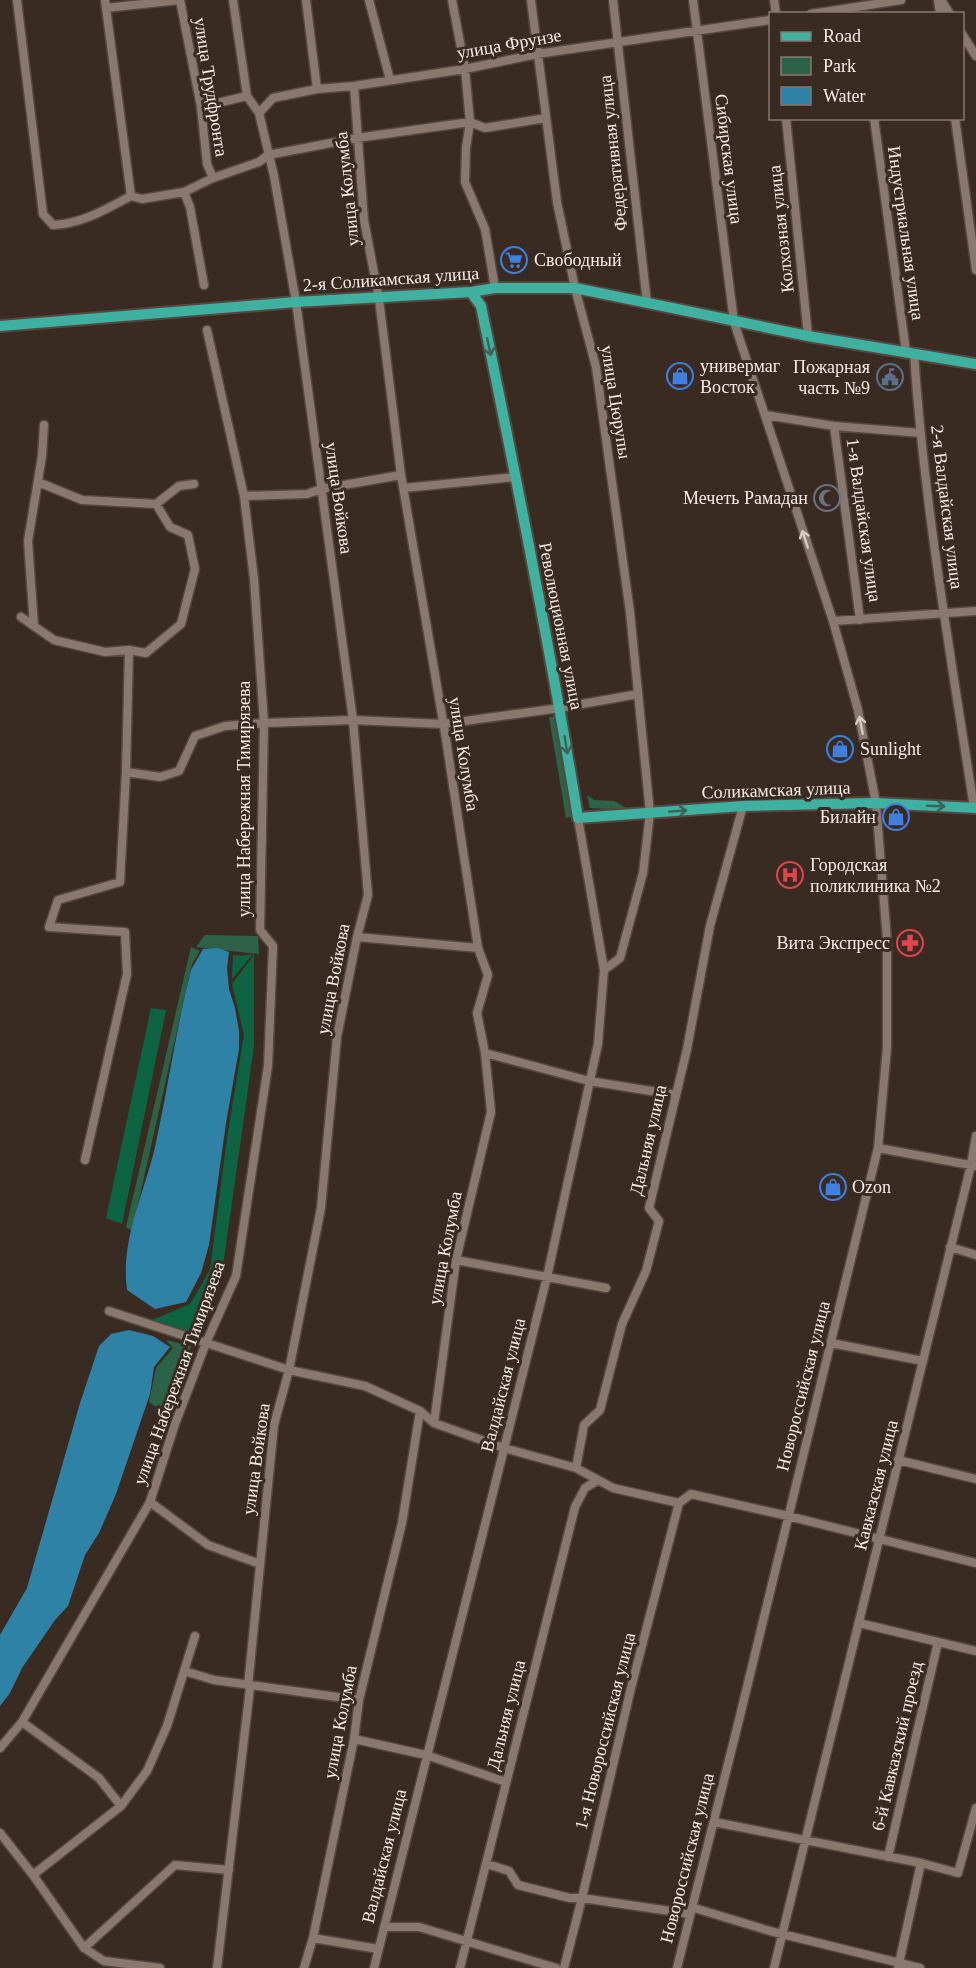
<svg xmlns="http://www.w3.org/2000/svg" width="976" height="1968" viewBox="0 0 976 1968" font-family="'Times New Roman',serif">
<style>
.green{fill:#2c6248}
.forest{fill:#0d6442}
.water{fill:#2e82a6}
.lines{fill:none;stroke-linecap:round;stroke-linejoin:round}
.minor-casing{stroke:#544840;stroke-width:11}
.major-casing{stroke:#544840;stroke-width:14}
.minor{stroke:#89786d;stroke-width:8}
.major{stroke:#3fb1a1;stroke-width:10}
.oneway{stroke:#3c6155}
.oneway2{stroke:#d6cac2}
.labels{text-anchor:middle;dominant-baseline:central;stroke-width:6;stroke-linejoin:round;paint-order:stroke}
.street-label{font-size:18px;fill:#f7ede7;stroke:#3a2b22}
.poi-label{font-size:18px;fill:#f7ede7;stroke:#3a2b22;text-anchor:start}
</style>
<rect width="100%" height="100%" fill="#3a2b22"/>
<path class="green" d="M555,716L557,735L573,816L566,818L549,717Z
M587,795L594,800L614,801L630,810L590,808Z
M205,935L258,936L259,954L196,947Z
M191,947L200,951L192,964L132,1231L126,1227Z
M166,1340L191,1346L172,1418L149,1402L156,1368L173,1348Z"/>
<path class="forest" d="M253,954L232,979L233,955L243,956Z
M254,955V1046L222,1273L197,1334L152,1320L190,1304L210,1270L227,1138L244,1035L232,984Z
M151,1008L166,1010L122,1224L106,1218Z"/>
<path class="water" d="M218,948L229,952L227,968L229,989L235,1008L239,1031V1049L226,1123L209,1245L201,1273L186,1302L155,1309L127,1290C120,1241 144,1194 155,1147C168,1088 176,1029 191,970L203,949Z
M129,1330L153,1336L170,1347L154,1367L150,1394L116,1494L99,1533L85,1555L68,1606L55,1620L22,1668L10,1693L0,1706V1635L27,1588L80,1403L99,1346L111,1334Z"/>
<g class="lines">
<defs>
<path id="minor" d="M17,0L43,214L53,225C82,224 106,209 131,196L142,199L184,192L213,178L259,162L268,155L357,138L470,122L485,128L546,118
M105,0L131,196
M180,0L201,107L207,164L213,178
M306,0L317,89
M369,0L390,80
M452,0L465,69L470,122L466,148L465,182L485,229L495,288
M613,0L647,303
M774,0L776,14
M938,0L940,14
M941,0L950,14
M106,8L179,0
M811,14L901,0
M962,34L976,56
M354,86L364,220L379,299L401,475L445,733L478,948L488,975L477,1013L485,1053L491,1112L456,1260L434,1423
M201,107L247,96
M259,113L273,98L317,89L354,86L465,69L537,54L770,20
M786,118L808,336
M874,118L906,351
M955,118L976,270
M184,192L190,207L204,285
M914,353C924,505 951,657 974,808
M765,415L834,426L920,433
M834,426L860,620
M38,482L82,500L156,504L179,486L194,484
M404,488L516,477
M244,496L307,494L321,489L401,475
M21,617L54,640L105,652L129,650L146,653L181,624L195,569L188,535L170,527L156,504
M833,621L976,611
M34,626L28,541L42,456L44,425
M126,772L160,777L179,771L195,736L225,726L264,723L353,720L443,724L560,708L638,694
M578,818L604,970
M357,937L478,948
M485,1053L589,1081L676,1095
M878,1148L976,1166
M85,1160L127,974L125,932L49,927L58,900L120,882L126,772L129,650
M950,1247L976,1255
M456,1260L606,1288
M109,1311L289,1370L365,1386L420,1411L434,1423L504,1448L576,1468L613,1488L679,1503L691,1494L788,1516L976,1563
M831,1343L923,1361
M898,1460L976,1479
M576,1468L584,1425L600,1410L622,1324L646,1271L659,1221L649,1208L687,1049L710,926L743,806
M150,1502L208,1545L260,1564
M859,1623L976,1651
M184,1671L214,1680L359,1700
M22,1722L99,1778L121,1806
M354,1739L426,1755L506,1782
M0,1748L22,1722L150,1502L175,1424L206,1343L236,1276L268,1066L273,946L260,930L264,723L254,579L244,496L207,330
M714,1822L921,1863L958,1873L976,1808
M0,1833L33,1875L84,1948L104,1961L160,1968
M888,1857L938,1642
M487,1864L509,1871L518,1885L570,1898H582L690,1914
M33,1875L121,1806L147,1771L167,1726L195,1636
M691,1907L770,1931L920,1968
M384,1927H419L556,1968
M313,1938L378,1949
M84,1948L175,1865L229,1870
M217,1968L250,1688L248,1686L274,1425L289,1370L321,1208L337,1037L357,937L368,895L353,720L296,302L274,176L259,113L247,96L233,0
M304,1968L313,1938L354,1739L359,1700L402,1523L420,1411
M374,1968L547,1277L598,1044L604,970L620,958L643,873L650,813L630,612L596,367L575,288L557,202L531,0
M460,1968L575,1507L585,1488L598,1480
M564,1968L582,1898L631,1688L679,1503
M677,1968L739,1720L878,1148L887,1047V940L876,803L858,710L833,621L734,322L693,0
M774,1968L971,1165L976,1136
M898,1968L921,1863"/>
<path id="major" d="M471,292L481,306C516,476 550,646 578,818L743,806L876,803L976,808
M0,326L296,302L471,292L495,288H575L808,336L976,364"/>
</defs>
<use href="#minor" class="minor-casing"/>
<use href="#major" class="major-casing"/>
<use href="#minor" class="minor"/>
<use href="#major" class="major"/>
</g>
<defs><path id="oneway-shaft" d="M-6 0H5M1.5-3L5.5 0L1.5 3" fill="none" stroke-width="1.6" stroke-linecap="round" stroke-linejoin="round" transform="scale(1.5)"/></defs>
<g class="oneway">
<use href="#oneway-shaft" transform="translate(489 347) rotate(78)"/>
<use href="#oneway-shaft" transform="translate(566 745) rotate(81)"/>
<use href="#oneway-shaft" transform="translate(936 806) rotate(2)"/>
<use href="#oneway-shaft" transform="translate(678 811) rotate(-4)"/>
</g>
<g class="oneway2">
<use href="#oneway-shaft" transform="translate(805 539) rotate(-108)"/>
<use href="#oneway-shaft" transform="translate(861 725) rotate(-101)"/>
</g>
<defs>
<symbol id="supermarket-ring" viewBox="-11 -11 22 22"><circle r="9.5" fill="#3a2b22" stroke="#3f7fe0" stroke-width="1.5"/><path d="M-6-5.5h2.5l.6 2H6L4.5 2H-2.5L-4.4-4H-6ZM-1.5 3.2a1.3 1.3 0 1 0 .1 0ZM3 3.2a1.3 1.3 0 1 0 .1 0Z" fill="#3f7fe0"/></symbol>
<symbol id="shop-ring" viewBox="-11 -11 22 22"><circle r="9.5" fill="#3a2b22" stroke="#3f7fe0" stroke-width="1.5"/><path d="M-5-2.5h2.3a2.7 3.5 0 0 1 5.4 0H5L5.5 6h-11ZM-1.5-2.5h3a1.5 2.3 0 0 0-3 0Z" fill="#3f7fe0"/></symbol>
<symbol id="civic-ring" viewBox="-11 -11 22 22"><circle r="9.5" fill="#3a2b22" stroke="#5c6f8a" stroke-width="1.5"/><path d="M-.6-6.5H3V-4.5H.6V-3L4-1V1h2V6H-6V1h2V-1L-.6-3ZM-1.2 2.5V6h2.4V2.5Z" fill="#5c6f8a"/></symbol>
<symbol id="mosque-ring" viewBox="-11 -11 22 22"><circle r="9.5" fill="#3a2b22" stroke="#6b7280" stroke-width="1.5"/><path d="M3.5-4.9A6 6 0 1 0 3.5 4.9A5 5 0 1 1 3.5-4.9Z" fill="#6b7280"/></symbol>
<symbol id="hospital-ring" viewBox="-11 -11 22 22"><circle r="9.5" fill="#3a2b22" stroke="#e0444e" stroke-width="1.5"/><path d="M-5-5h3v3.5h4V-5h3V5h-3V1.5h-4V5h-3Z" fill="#e0444e"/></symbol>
<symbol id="pharmacy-ring" viewBox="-11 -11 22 22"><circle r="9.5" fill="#3a2b22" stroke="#e0444e" stroke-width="1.5"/><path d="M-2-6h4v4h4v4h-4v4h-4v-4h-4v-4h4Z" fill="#e0444e"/></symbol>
</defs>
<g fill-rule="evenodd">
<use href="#supermarket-ring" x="499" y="245" width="30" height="30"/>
<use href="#shop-ring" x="665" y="361" width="30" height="30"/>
<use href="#civic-ring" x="875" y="362" width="30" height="30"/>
<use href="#mosque-ring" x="812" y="483" width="30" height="30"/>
<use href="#shop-ring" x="825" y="734" width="30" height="30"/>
<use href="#shop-ring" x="881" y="802" width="30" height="30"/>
<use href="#hospital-ring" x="775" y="860" width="30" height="30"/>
<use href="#pharmacy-ring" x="895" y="928" width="30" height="30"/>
<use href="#shop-ring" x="818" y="1172" width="30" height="30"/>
</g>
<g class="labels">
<g class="street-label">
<text transform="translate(509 44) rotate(-10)">улица Фрунзе</text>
<text transform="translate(211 87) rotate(81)">улица Трудфронта</text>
<text transform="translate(613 153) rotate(-96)">Федеративная улица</text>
<text transform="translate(729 159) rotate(83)">Сибирская улица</text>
<text transform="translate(347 189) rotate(-96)">улица Колумба</text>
<text transform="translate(781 229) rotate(-96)">Колхозная улица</text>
<text transform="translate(906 233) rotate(82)">Индустриальная улица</text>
<text transform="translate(391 279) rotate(-4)">2-я Соликамская улица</text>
<text transform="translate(616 402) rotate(81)">улица Цюрупы</text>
<text transform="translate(339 498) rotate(82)">улица Войкова</text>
<text transform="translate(947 507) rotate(83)">2-я Валдайская улица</text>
<text transform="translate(864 520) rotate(82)">1-я Валдайская улица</text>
<text transform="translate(561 626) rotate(79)">Революционная улица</text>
<text transform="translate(464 754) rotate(81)">улица Колумба</text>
<text transform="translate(776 790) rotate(-2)">Соликамская улица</text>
<text transform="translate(244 799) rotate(-90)">улица Набережная Тимирязева</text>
<text transform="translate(333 979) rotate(-79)">улица Войкова</text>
<text transform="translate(648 1140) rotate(-77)">Дальняя улица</text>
<text transform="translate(445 1248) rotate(-79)">улица Колумба</text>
<text transform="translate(179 1373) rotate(-70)">улица Набережная Тимирязева</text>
<text transform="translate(503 1385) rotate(-76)">Валдайская улица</text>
<text transform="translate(803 1386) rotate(-76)">Новороссийская улица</text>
<text transform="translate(256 1459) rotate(-82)">улица Войкова</text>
<text transform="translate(876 1485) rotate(-76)">Кавказская улица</text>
<text transform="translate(506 1715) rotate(-76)">Дальняя улица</text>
<text transform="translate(340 1722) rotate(-79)">улица Колумба</text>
<text transform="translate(605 1731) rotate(-76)">1-я Новороссийская улица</text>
<text transform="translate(897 1746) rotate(-77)">6-й Кавказский проезд</text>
<text transform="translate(384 1856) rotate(-76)">Валдайская улица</text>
<text transform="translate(687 1858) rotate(-76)">Новороссийская улица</text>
</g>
<g class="poi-label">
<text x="534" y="260">Свободный</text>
<text x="700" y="366">универмаг<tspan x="700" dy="21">Восток</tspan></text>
<text x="870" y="367" text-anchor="end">Пожарная<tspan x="870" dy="21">часть №9</tspan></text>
<text x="808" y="498" text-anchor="end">Мечеть Рамадан</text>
<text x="860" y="749">Sunlight</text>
<text x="876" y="817" text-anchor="end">Билайн</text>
<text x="810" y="865">Городская<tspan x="810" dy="21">поликлиника №2</tspan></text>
<text x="890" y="943" text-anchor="end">Вита Экспресс</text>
<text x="852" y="1187">Ozon</text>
</g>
</g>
<rect x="769" y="12" width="195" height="108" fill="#3a2b22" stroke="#867971" stroke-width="1.5"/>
<rect x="781" y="32" width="30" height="9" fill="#3fb1a1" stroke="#867971" stroke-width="1.5"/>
<text x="823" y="42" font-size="18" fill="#f7ede7">Road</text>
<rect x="781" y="57" width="30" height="18" fill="#2c6248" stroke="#867971" stroke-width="1.5"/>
<text x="823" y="72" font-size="18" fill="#f7ede7">Park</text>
<rect x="781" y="87" width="30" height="18" fill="#2e82a6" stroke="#867971" stroke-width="1.5"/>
<text x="823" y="102" font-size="18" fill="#f7ede7">Water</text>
</svg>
